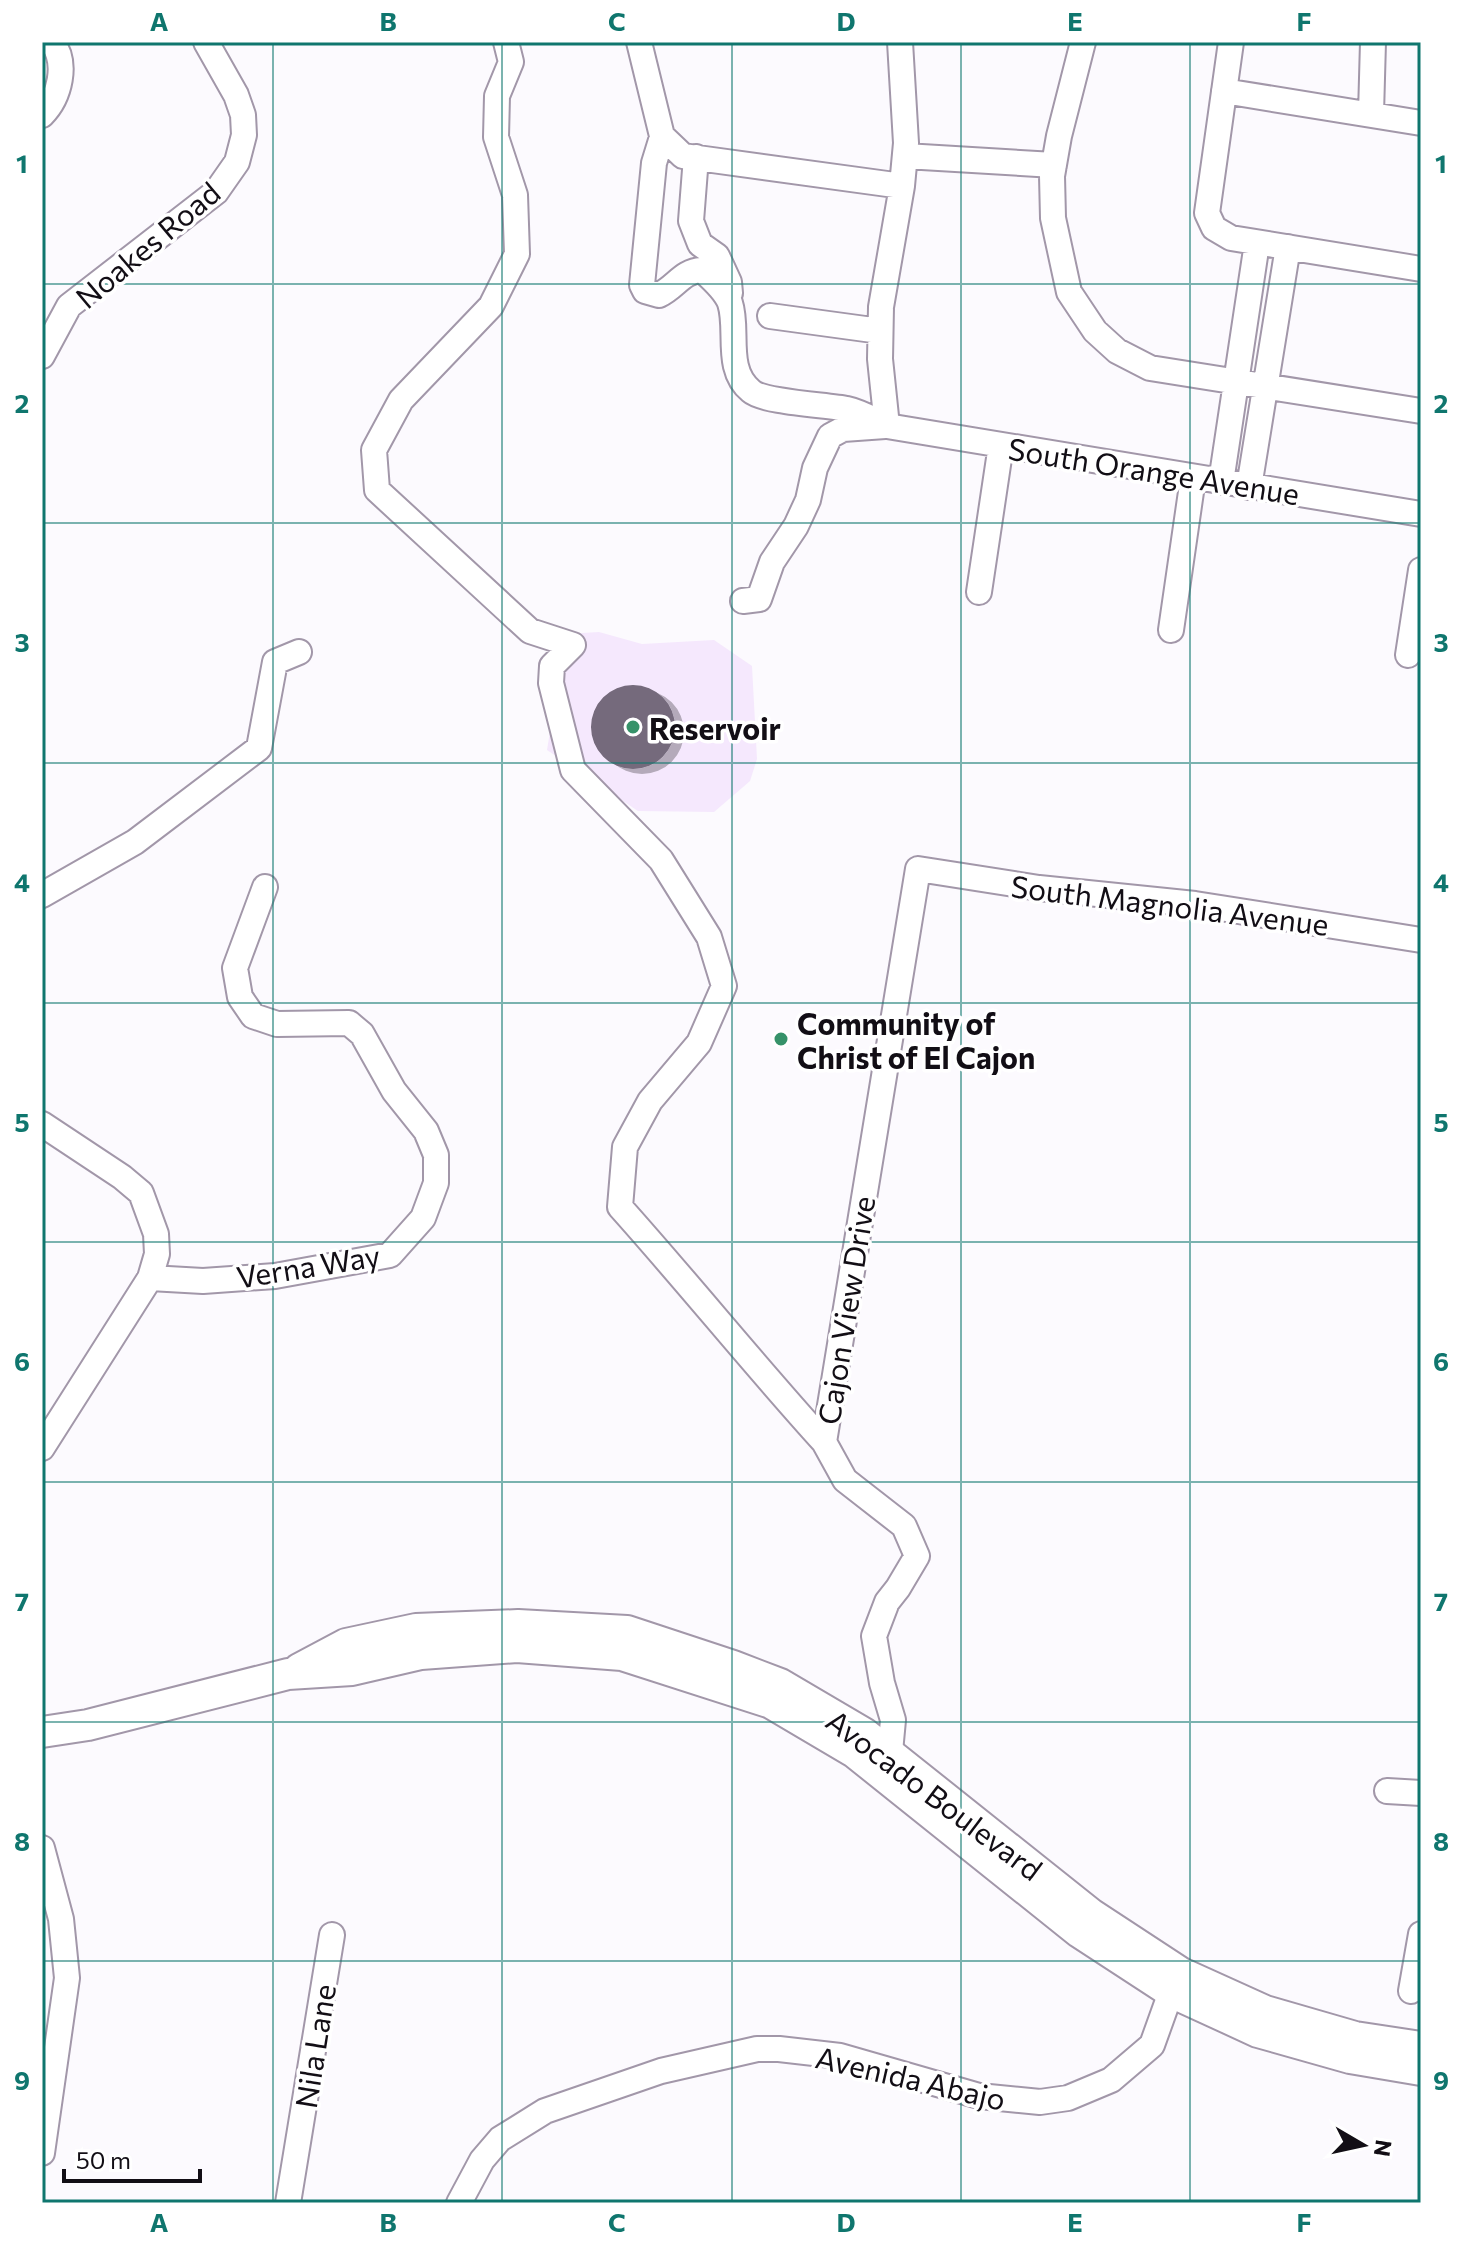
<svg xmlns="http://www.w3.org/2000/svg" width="1463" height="2245" viewBox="0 0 1463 2245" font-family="Commissioner,sans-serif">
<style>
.built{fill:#f5e8fd}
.building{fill:#746a7b;filter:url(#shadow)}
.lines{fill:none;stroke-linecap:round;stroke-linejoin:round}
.minor-casing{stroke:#a297a9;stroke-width:28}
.major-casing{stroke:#a297a9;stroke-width:34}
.minor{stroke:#fff;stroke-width:24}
.major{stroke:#fff;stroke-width:30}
.grid{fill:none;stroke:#0f766e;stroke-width:2;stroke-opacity:0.55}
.poi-dot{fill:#369269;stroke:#fff;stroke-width:3}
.labels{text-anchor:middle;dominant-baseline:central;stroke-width:7;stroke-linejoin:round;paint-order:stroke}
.street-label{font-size:30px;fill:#120e15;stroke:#fff}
.poi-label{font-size:30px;font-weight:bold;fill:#120e15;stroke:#fff;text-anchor:start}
.neatline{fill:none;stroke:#0f766e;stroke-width:3}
.grid-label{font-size:26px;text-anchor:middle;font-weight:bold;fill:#0f766e}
</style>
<defs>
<filter id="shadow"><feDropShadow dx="9" dy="5" stdDeviation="0" flood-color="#0004"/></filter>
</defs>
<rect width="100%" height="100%" fill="#fcfafe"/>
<path class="built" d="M599,632L642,644L714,640L752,666L757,759L750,781L714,812L638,811L547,750L566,634Z"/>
<path class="building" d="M591 727a42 42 0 1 1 84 0a42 42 0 1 1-84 0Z"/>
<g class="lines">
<defs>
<path id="minor" d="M506,42L511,62L497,96L496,137L515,195L517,254L491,306L401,400L374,450L377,490L530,631L573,645L552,666L551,683L573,770L661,860L709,937L724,986L699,1043L650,1101L625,1147L620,1207C689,1284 754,1365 824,1442
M639,42L662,136L683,156L902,186
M1083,42L1059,136L1052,176L1053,218L1069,292L1095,331L1117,351L1150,368L1421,411
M1231,42L1207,213L1214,228L1231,238L1421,269
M1224,91L1421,123
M1371,114L1373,42
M42,115C60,97 68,63 52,42
M662,137L654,163L642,285L645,291L659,295C676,287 682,271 702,270C712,279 725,290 730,303C739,330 724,369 751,391C763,402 827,405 847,409C861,412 874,420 887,426L1421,514
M905,156L1054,165
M696,157L691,221L700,244L717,256L729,282L730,293
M770,316L880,331
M42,356L69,306L216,192L237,162L244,135L243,115L236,95L206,42
M887,426L880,359L881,307L902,186L906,143L900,42
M1221,482L1257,243
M1249,487L1288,247
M979,592L1001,445
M743,601L759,599L772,562L796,526L808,500L815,468L830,436L843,429L885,426
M1171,630L1193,478
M1408,655L1421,570
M42,895L135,842L259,748L275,662L299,652
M42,1124L122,1177L141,1193L156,1234L157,1254L150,1278L42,1448
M150,1278L203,1281L275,1276L390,1255L423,1218L436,1183V1155L426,1131L394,1091L362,1034L349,1023L277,1024L253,1016L240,997L235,968L265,887
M890,1752L893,1720L882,1683L874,1636L887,1602L898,1588L917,1556L904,1526L845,1480L824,1442L918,869L1039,888L1195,904L1421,940
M1387,1791L1421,1793
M42,1848L61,1919L67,1978L42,2153
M1411,1991L1421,1934
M288,2203L332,1935
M459,2203L482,2160L500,2139L545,2111L661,2071L757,2049H779L840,2056L979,2096L1040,2102L1068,2098L1111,2080L1152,2045L1171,1992"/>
<path id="major" d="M299,1669L346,1644L416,1629L518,1625L627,1631L733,1666L780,1684L865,1734L1091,1914L1181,1973L1265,2011L1355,2037L1421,2047
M42,1732L88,1725L288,1674L352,1670L421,1654L517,1647L622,1655L771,1703L854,1752L1079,1932L1171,1992L1258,2032L1350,2058L1421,2070"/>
</defs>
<use href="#minor" class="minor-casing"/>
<use href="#major" class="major-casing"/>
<use href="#minor" class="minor"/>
<use href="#major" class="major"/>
</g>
<path class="grid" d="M273,42V2203M502,42V2203M732,42V2203M961,42V2203M1190,42V2203M42,284H1421M42,523H1421M42,763H1421M42,1003H1421M42,1242H1421M42,1482H1421M42,1722H1421M42,1961H1421"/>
<g class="poi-dot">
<circle cx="633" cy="727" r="8"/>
<circle cx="781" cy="1039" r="8"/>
</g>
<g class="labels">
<g class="street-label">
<text transform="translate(147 244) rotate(-40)">Noakes Road</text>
<text transform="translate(1154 470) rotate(9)">South Orange Avenue</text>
<text transform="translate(1170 904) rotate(7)">South Magnolia Avenue</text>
<text transform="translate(308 1265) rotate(-9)">Verna Way</text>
<text transform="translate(845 1310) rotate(-81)">Cajon View Drive</text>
<text transform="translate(935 1794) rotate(37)">Avocado Boulevard</text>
<text transform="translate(314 2046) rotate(-81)">Nila Lane</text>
<text transform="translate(911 2077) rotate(13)">Avenida Abajo</text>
</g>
<g class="poi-label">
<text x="649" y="727">Reservoir</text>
<text x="797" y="1022">Community of<tspan x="797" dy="34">Christ of El Cajon</tspan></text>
</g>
</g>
<rect width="1463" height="2245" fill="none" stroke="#ffffff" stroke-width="88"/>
<g transform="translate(1363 2145) rotate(99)" stroke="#ffffff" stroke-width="6" paint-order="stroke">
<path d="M0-6L14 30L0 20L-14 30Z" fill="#120e15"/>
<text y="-12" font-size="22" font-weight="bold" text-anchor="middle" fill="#120e15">N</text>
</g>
<path d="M64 2169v12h136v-12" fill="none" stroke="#120e15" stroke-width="4"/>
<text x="76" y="2169" font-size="24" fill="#120e15" stroke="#ffffff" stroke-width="6" paint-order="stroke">50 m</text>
<rect x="44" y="44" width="1375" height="2157" class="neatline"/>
<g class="grid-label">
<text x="159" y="31">A</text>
<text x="388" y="31">B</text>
<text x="617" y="31">C</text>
<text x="846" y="31">D</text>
<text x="1075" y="31">E</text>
<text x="1304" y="31">F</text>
<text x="22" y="173">1</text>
<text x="1441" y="173">1</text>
<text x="22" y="413">2</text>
<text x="1441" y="413">2</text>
<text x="22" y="652">3</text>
<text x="1441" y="652">3</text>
<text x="22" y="892">4</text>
<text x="1441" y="892">4</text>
<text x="22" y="1132">5</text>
<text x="1441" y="1132">5</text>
<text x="22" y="1371">6</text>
<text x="1441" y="1371">6</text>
<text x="22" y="1611">7</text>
<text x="1441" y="1611">7</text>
<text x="22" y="1851">8</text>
<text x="1441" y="1851">8</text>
<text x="22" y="2090">9</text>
<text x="1441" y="2090">9</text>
<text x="159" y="2232">A</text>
<text x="388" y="2232">B</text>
<text x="617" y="2232">C</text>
<text x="846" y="2232">D</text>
<text x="1075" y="2232">E</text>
<text x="1304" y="2232">F</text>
</g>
</svg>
